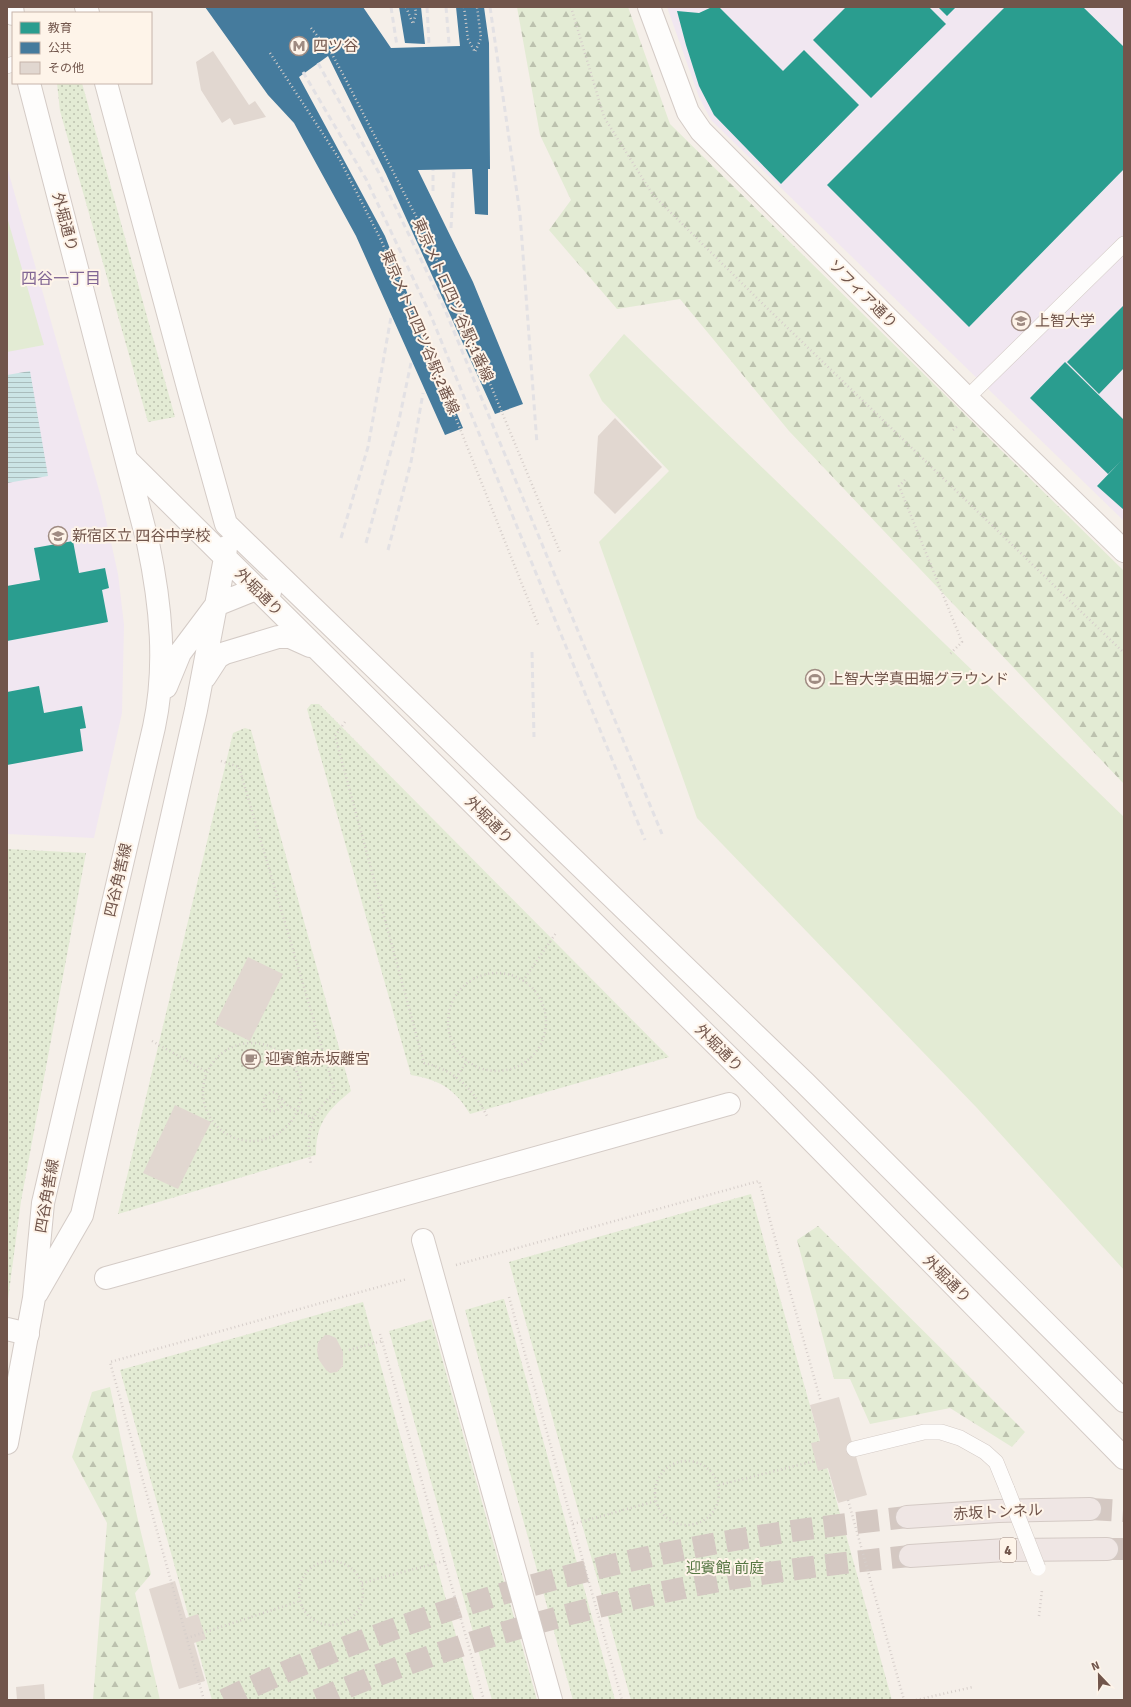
<svg xmlns="http://www.w3.org/2000/svg" width="1131" height="1707" viewBox="0 0 1131 1707" font-family="Signika,'Noto Sans JP',sans-serif">
<style>
.education{fill:#f1e7f1}
.green{fill:url(#green-dots)}
.forest{fill:url(#forest-firs)}
.pitch{fill:#e3ebd4}
.water{fill:url(#water-rules)}
.schools{fill:#2a9d8f}
.public{fill:#457b9d}
.building{fill:#e1d7d0}
.lines{fill:none;stroke-linecap:round;stroke-linejoin:round}
.motorway-tunnel{stroke:#d4c8c2;stroke-width:22;stroke-dasharray:22 11;stroke-linecap:butt}
.service-casing{stroke:#d4cbc6;stroke-width:16}
.pedestrian-casing{stroke:#d4cbc6;stroke-width:24}
.minor-casing{stroke:#d4cbc6;stroke-width:24}
.secondary-casing{stroke:#d4cbc6;stroke-width:24}
.motorway-casing{stroke:#d4cac5;stroke-width:24}
.path{stroke:#d6ceca;stroke-width:2.5;stroke-dasharray:1 3;stroke-linecap:butt}
.service{stroke:#fefdfc;stroke-width:15}
.pedestrian{stroke:#fefdfc;stroke-width:22}
.minor{stroke:#fefdfc;stroke-width:22}
.secondary{stroke:#fefdfc;stroke-width:22}
.motorway{stroke:#efe6e4;stroke-width:22}
.rail{stroke:#e3e1e4;stroke-width:3;stroke-dasharray:6 4;stroke-linecap:butt}
.service-bridge-casing{stroke:#d4cbc6;stroke-width:16;stroke-linecap:butt}
.service-bridge{stroke:#fefdfc;stroke-width:15}
.labels{text-anchor:middle;dominant-baseline:central;stroke-width:4;stroke-linejoin:round;paint-order:stroke}
.shield{fill:#fef4e9;stroke:#9b857a;stroke-width:1}
.shield-label{font-size:14px;font-weight:bold;fill:#71554b}
.poi-label{font-size:15px;fill:#71554b;stroke:#fef4e9;text-anchor:start}
.street-label{font-size:15px;fill:#71554b;stroke:#fef4e9}
.park-label{font-size:15px;fill:#567643;stroke:#fef4e9}
.neighbourhood-label{font-size:16px;fill:#816694;stroke:#fef4e9}
</style>
<defs>
<pattern id="green-dots" width="8" height="8" patternUnits="userSpaceOnUse"><rect width="8" height="8" fill="#e3ebd4"/><path d="M2 2h.1M6 6h.1" fill="none" stroke="#bcc1ae" stroke-width="1.8" stroke-linecap="round"/></pattern>
<pattern id="forest-firs" width="22" height="20" patternUnits="userSpaceOnUse"><rect width="22" height="20" fill="#e3ebd4"/><path d="M5 1l3.5 6h-7zM16 11l3.5 6h-7z" fill="#bcc1ae"/></pattern>
<pattern id="water-rules" width="6" height="5" patternUnits="userSpaceOnUse"><rect width="6" height="5" fill="#cbe4e5"/><path d="M0 2.5h6" fill="none" stroke="#a9bcbc"/></pattern>
</defs>
<rect width="100%" height="100%" fill="#f5efe9"/>
<path class="education" d="M667,7H1124V521L711,120L699,97Z
M7,167L101,497L118,574L124,625L122,713L94,838L7,834Z"/>
<path class="green" d="M57,83H82L175,417L148,422L60,111Z
M311,704H319L669,1057L470,1114C455,1089 440,1080 411,1075L307,709Z
M245,728L251,730L351,1091C327,1111 316,1123 316,1155L118,1214L233,733Z
M7,849L86,853L21,1201L7,1307Z
M751,1194L892,1700H631L509,1262Z
M503,1299H504L615,1700H573L465,1310Z
M363,1302L474,1700H212L120,1370Z
M431,1319L537,1700H492L389,1331Z"/>
<path class="forest" d="M517,7H628L670,124L1124,571V784L789,431L680,299L617,309L549,230L571,200L540,135Z
M818,1226L1025,1432L1012,1447L950,1408L870,1424L850,1379H834L797,1240Z
M110,1387L137,1516L151,1574L135,1593L160,1700H93L107,1523L72,1457L92,1392Z"/>
<path class="pitch" d="M7,217L44,345L7,352Z
M624,334L1124,817V1270L977,1108L697,818L599,542L669,471L602,401L589,375Z"/>
<path class="water" d="M30,371L48,476L7,483V375Z"/>
<path class="schools" d="M712,7H719L783,71L804,50L859,105L781,184L714,115L699,86L686,45L677,11L699,13Z
M846,7H929L946,24L871,98L813,40Z
M938,7H956L947,16Z
M1005,7H1083L1124,47V169L969,327L827,185Z
M1124,305V368L1099,394L1067,362Z
M1065,362L1124,420V510L1097,486L1122,460L1108,474L1030,398Z
M73,541L79,573L105,568L109,588L102,590L108,622L7,641V586L40,580L34,548Z
M39,686L44,713L82,706L86,728L80,729L83,751L7,765V692Z"/>
<path class="public" d="M205,7H363L391,48L460,46L456,7H484L489,43L490,169H488V215L475,214L472,169L418,170L473,282L523,404L495,414L386,174L328,56L299,77L385,236L424,336L463,428L445,435L356,236L294,123L268,95Z
M399,7H421L425,44L405,43Z"/>
<path class="building" d="M213,51L249,105L255,101L266,117L234,125L230,118L222,123L201,90L196,62Z
M615,418L662,467L615,514L594,493L598,436Z
M248,957L283,974L250,1041L215,1024Z
M175,1105L211,1122L178,1189L143,1173Z
M325,1335H329L336,1338L343,1352V1366L337,1372L330,1373L326,1370L319,1360L317,1351L318,1342Z
M839,1397L867,1495L838,1503L828,1468L818,1471L811,1443L820,1441L810,1405Z
M175,1581L186,1618L198,1614L206,1639L194,1643L205,1681L179,1689L149,1589Z
M44,1684L45,1700H17L16,1687Z"/>
<g class="lines">
<path class="motorway-tunnel" d="M1090,1509L1124,1511
M1107,1549H1124
M224,1700C381,1624 552,1573 723,1542C784,1531 846,1524 907,1517
M317,1700C446,1644 591,1604 730,1579C790,1569 850,1562 910,1556"/>
<defs>
<path id="service" d="M7,66L13,64
M967,398L1124,244
M854,1449L924,1432H941L960,1438L985,1452L996,1462L1007,1489"/>
<path id="pedestrian" d="M423,1240L551,1700
M106,1278L729,1104"/>
<path id="minor" d="M649,7L688,112L701,131L967,398L1124,551
M7,1329L28,1334"/>
<path id="secondary" d="M12,7L13,14
M86,7L88,13
M106,83L190,395L226,524L805,1083L1124,1401
M128,461L766,1094L1124,1458
M205,677L218,657L225,653L278,637H290L310,646
M166,687L180,653L216,605L256,589L270,592
M37,1293L82,1215L196,710L225,558L226,547
M7,1443L34,1298L43,1203L154,727C167,666 161,605 148,543L29,83"/>
<path id="motorway" d="M907,1517L998,1511L1090,1509
M910,1556L1006,1550L1107,1549"/>
</defs>
<use href="#service" class="service-casing"/>
<use href="#pedestrian" class="pedestrian-casing"/>
<use href="#minor" class="minor-casing"/>
<use href="#secondary" class="secondary-casing"/>
<use href="#motorway" class="motorway-casing"/>
<path class="path" d="M406,7L413,24L416,13L415,7
M464,7L468,39L475,52L481,38L477,7
M571,7L604,117L653,195L767,308L1124,653
M311,28L332,54L347,82L423,230L459,309L560,552
M270,53L340,160L381,240L451,406L539,627
M953,430L959,425
M905,480L899,486L962,642L950,654
M345,722L335,736L424,1063C455,1070 473,1089 487,1116
M221,761L239,767L335,1092C310,1115 305,1132 311,1165
M448 1022a49 49 0 1 1 98 0a49 49 0 1 1-98 0Z
M523,981L556,933
M152,1041L207,1072
M203 1092a49 49 0 1 1 98 0a49 49 0 1 1-98 0Z
M456,1078L467,1061
M278,1099L281,1107C270,1119 256,1104 268,1093L275,1092L288,1106L313,1118
M456,1265L759,1181L821,1402
M509,1297L622,1700
M380,1334L484,1700
M349,1350L382,1341
M655 1493a32 32 0 1 1 64 0a32 32 0 1 1-64 0Z
M719,1485L815,1461
M848,1500L904,1700
M573,1524L656,1501
M299 1593a32 32 0 1 1 64 0a32 32 0 1 1-64 0Z
M362,1583L444,1561
M1039,1616L1042,1590
M187,1638L300,1601
M204,1700L110,1362L407,1279
M916,1700L973,1687"/>
<use href="#service" class="service"/>
<use href="#pedestrian" class="pedestrian"/>
<use href="#minor" class="minor"/>
<use href="#secondary" class="secondary"/>
<use href="#motorway" class="motorway"/>
<path class="rail" d="M391,7L397,46
M427,7L429,44
M446,7L449,43
M490,7L520,214L537,444
M318,63L379,173L443,305L662,834
M303,72L366,179L431,316L645,840
M433,191V170
M451,228L454,171
M341,538L368,447L391,317
M366,543L398,425L411,363
M388,550L411,462L423,393
M532,652L534,737"/>
<defs>
<path id="service-bridge" d="M1007,1489L1038,1568"/>
</defs>
<use href="#service-bridge" class="service-bridge-casing"/>
<use href="#service-bridge" class="service-bridge"/>
</g>
<defs>
<symbol id="metro-ring" viewBox="-11 -11 22 22"><circle r="9.5" fill="#fef4e9" stroke="#9f8b82" stroke-width="1.5"/><path d="M-5.5 5V-5H-3L0 0L3-5H5.5V5H3V-.5L0 4L-3-.5V5Z" fill="#9f8b82"/></symbol>
<symbol id="university-ring" viewBox="-11 -11 22 22"><circle r="9.5" fill="#fef4e9" stroke="#9f8b82" stroke-width="1.5"/><path d="M0-5L7-2L0 1L-7-2ZM-4 1L0 2.5L4 1V4Q0 6-4 4Z" fill="#9f8b82"/></symbol>
<symbol id="school-ring" viewBox="-11 -11 22 22"><circle r="9.5" fill="#fef4e9" stroke="#9f8b82" stroke-width="1.5"/><path d="M0-5L7-2L0 1L-7-2ZM-4 1L0 2.5L4 1V4Q0 6-4 4Z" fill="#9f8b82"/></symbol>
<symbol id="stadium-ring" viewBox="-11 -11 22 22"><circle r="9.5" fill="#fef4e9" stroke="#9f8b82" stroke-width="1.5"/><path d="M0-5a6.5 5 0 1 0 0 10a6.5 5 0 1 0 0-10ZM-3.5-1.8h7v3.6h-7Z" fill="#9f8b82"/></symbol>
<symbol id="cafe-ring" viewBox="-11 -11 22 22"><circle r="9.5" fill="#fef4e9" stroke="#9f8b82" stroke-width="1.5"/><path d="M-5.5-4.5H6V0H3Q3 3.5 0 3.5H-2.5Q-5.5 3.5-5.5 0ZM3-3.2v2h1.7v-2ZM-6 4.5H4V6H-6Z" fill="#9f8b82"/></symbol>
</defs>
<g fill-rule="evenodd">
<use href="#metro-ring" x="288" y="35" width="22" height="22"/>
<use href="#university-ring" x="1010" y="310" width="22" height="22"/>
<use href="#school-ring" x="47" y="525" width="22" height="22"/>
<use href="#stadium-ring" x="804" y="668" width="22" height="22"/>
<use href="#cafe-ring" x="240" y="1048" width="22" height="22"/>
</g>
<g class="labels">
<rect class="shield" x="1000" y="1538" width="16" height="24" rx="3"/>
<g class="shield-label">
<text x="1008" y="1550">4</text>
</g>
<g class="poi-label">
<text x="313" y="46">四ツ谷</text>
<text x="1035" y="321">上智大学</text>
<text x="72" y="536">新宿区立 四谷中学校</text>
<text x="829" y="679">上智大学真田堀グラウンド</text>
<text x="265" y="1059">迎賓館赤坂離宮</text>
</g>
<g class="street-label">
<text transform="translate(65 222) rotate(75)">外堀通り</text>
<text transform="translate(863 294) rotate(45)">ソフィア通り</text>
<text transform="translate(453 300) rotate(66)">東京メトロ四ツ谷駅;1番線</text>
<text transform="translate(420 332) rotate(67)">東京メトロ四ツ谷駅;2番線</text>
<text transform="translate(259 592) rotate(45)">外堀通り</text>
<text transform="translate(489 820) rotate(45)">外堀通り</text>
<text transform="translate(118 880) rotate(-77)">四谷角筈線</text>
<text transform="translate(719 1048) rotate(45)">外堀通り</text>
<text transform="translate(47 1196) rotate(-80)">四谷角筈線</text>
<text transform="translate(947 1279) rotate(45)">外堀通り</text>
<text transform="translate(998 1512) rotate(-3)">赤坂トンネル</text>
</g>
<g class="park-label">
<text x="725" y="1568">迎賓館 前庭</text>
</g>
<g class="neighbourhood-label">
<text x="61" y="279">四谷一丁目</text>
</g>
</g>
<rect width="1131" height="1707" fill="none" stroke="#71554b" stroke-width="16"/>
<rect x="12" y="12" width="140" height="72" fill="#fef4e9" stroke="#c6b4aa"/>
<rect x="20" y="22" width="20" height="12" fill="#2a9d8f" stroke="#c6b4aa"/>
<text x="48" y="32" font-size="12" fill="#71554b">教育</text>
<rect x="20" y="42" width="20" height="12" fill="#457b9d" stroke="#c6b4aa"/>
<text x="48" y="52" font-size="12" fill="#71554b">公共</text>
<rect x="20" y="62" width="20" height="12" fill="#e1d7d0" stroke="#c6b4aa"/>
<text x="48" y="72" font-size="12" fill="#71554b">その他</text>
<g transform="translate(1099 1675) rotate(338)" stroke="#fef4e9" stroke-width="3" paint-order="stroke">
<path d="M0-3L7 15L0 10L-7 15Z" fill="#71554b"/>
<text y="-6" font-size="11" font-weight="bold" text-anchor="middle" fill="#71554b">N</text>
</g>
</svg>
